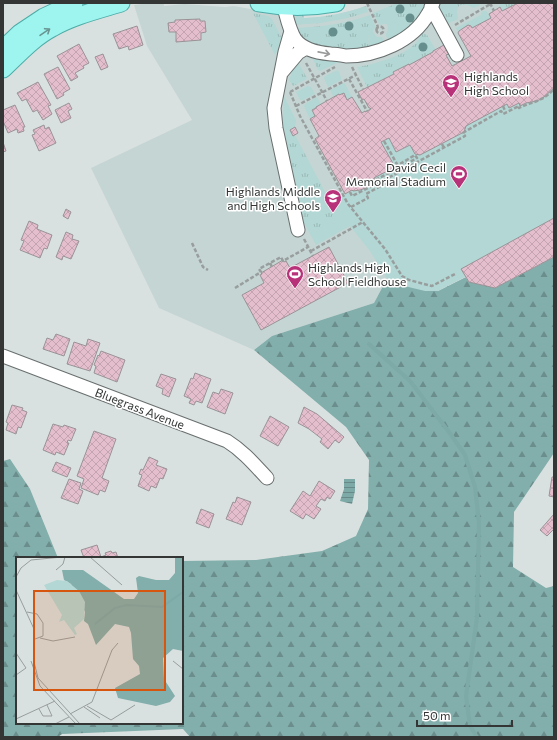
<svg xmlns="http://www.w3.org/2000/svg" width="557" height="740" viewBox="0 0 557 740" font-family="Commissioner,sans-serif">
<style>
.built{fill:#c5d5d4}
.grass{fill:url(#grass-tufts)}
.forest{fill:url(#forest-firs)}
.green{fill:#b2d7d4}
.water{fill:url(#water-rules)}
.lines{fill:none;stroke-linecap:round;stroke-linejoin:round}
.stream{stroke:#7da9a6;stroke-width:4}
.building{fill:url(#building-cross-hatch);stroke:#999396}
.minor-casing{stroke:#686f6e;stroke-width:15}
.major-casing{stroke:#4eaca7;stroke-width:19}
.path{stroke:#989e9d;stroke-width:2.5;stroke-dasharray:4 2;stroke-linecap:butt}
.minor{stroke:#fff;stroke-width:13}
.major{stroke:#9ef4ef;stroke-width:17}
.tree{fill:#668e8c}
.oneway{stroke:#689592}
.oneway2{stroke:#999a9a}
.labels{text-anchor:middle;dominant-baseline:central;stroke-width:3;stroke-linejoin:round;paint-order:stroke}
.poi-label{font-size:12px;fill:#333635;stroke:#fff;text-anchor:start}
.street-label{font-size:12px;fill:#333635;stroke:#fff}
.inset-river{fill:none;stroke:#7da9a6;stroke-width:2}
.inset-road{fill:none;stroke:#979d9c;stroke-width:1}
.view{fill:#d65610;fill-opacity:0.15;stroke:#d65610;stroke-width:2}
.inset-edge{fill:none;stroke:#333635;stroke-width:2}
</style>
<defs>
<pattern id="grass-tufts" width="24" height="20" patternUnits="userSpaceOnUse"><rect width="24" height="20" fill="#b2d7d4"/><path d="M3 7l-1-3M5 7V3M7 7l1-3M15 17l-1-3M17 17v-4M19 17l1-3" fill="none" stroke="#9ab9b7"/></pattern>
<pattern id="forest-firs" width="22" height="20" patternUnits="userSpaceOnUse"><rect width="22" height="20" fill="#82aeab"/><path d="M5 1l3.5 6h-7zM16 11l3.5 6h-7z" fill="#6b8e8c"/></pattern>
<pattern id="water-rules" width="6" height="5" patternUnits="userSpaceOnUse"><rect width="6" height="5" fill="#7da9a6"/><path d="M0 2.5h6" fill="none" stroke="#678a88"/></pattern>
<pattern id="building-cross-hatch" width="8" height="8" patternUnits="userSpaceOnUse"><rect width="8" height="8" fill="#e4becd"/><path d="M0 0l8 8M0 8l8-8" fill="none" stroke="#c4a4b1"/></pattern>
</defs>
<rect width="100%" height="100%" fill="#d9e1e0"/>
<path class="built" d="M149,3H164V6L184,4L225,7L234,6L273,13L304,15V18L324,17L336,15L360,8L373,3H554V257L382,288L374,303L272,336L254,350L159,308L91,168L192,120L147,46L134,5Z"/>
<path class="grass" d="M398,3H428L424,13L404,33L389,21L379,24L373,13Z
M438,3H481L480,5L474,8C468,6 464,2 458,7L457,11L458,19L447,24L437,7Z
M500,3H518L502,11L500,7Z
M366,6L368,12L348,18L321,23L293,25V19L299,14L304,15V18C326,17 346,13 366,6Z
M253,13L268,16L272,19L282,38L281,44L275,55Z
M370,15L375,25C367,32 368,39 369,49L335,52L304,42L295,28C321,27 345,24 370,15Z
M422,33L427,35L436,50L433,52L409,65L408,64L393,72L394,74L370,87L369,86L367,87L357,67C375,64 401,57 415,44C418,41 420,37 422,33Z
M311,55L338,61L339,62L320,71L318,70Z
M298,62L307,78L305,80L293,86L289,80L293,69Z
M290,130L293,136L295,135L331,203L339,212C331,235 329,227 309,232L304,223L285,133Z"/>
<path class="forest" d="M554,257V453L514,512L513,567L546,588L554,586V737H190L183,729L62,734L58,737H3V461L10,459L30,489L58,558H17V723H182V561L256,560L322,551L356,536L368,509L369,460L346,427L254,350L272,336L374,303L382,288L388,280L400,285L438,291L466,277L495,288Z"/>
<path class="green" d="M483,11H486L489,14L491,18L472,28L471,26L468,25L459,30L458,33L456,28L481,15V13Z
M389,21L396,23L404,32L389,42L386,35L388,28L387,24H383L380,25L379,24Z
M375,25L376,27L373,30V32L377,37H382L385,43L369,49C368,39 367,32 375,25Z
M338,70L341,77V80L328,87L324,78L325,76Z
M344,83L345,84L352,97L347,100L344,93L334,97L330,90Z
M308,86L311,87L315,94L303,100H300L296,92Z
M554,88V257L495,288L469,282L465,277L438,291H425L400,285L388,280L370,251L350,226L316,245L309,232C328,227 331,235 339,212L331,203L352,190L353,191C363,190 369,187 375,180L374,178L395,167L381,142L389,138L396,152L410,145L415,154L420,155L464,132L466,126L507,104L510,108L519,103L520,106L526,103L536,101L547,94Z
M284,96L296,120L295,127L285,133L283,122Z
M317,97L321,104L316,107L315,116L310,119L304,106L305,104Z"/>
<path class="water" d="M344,479H355V491L352,504L340,501L344,489Z"/>
<g class="lines">
<path class="stream" d="M369,344L410,381L449,432L465,455L475,487L479,523L477,618L466,696L470,726L477,737"/>
</g>
<path class="building" d="M518,3H554V88L543,98L537,101L526,103L520,106L519,103L509,108L507,104L466,126L464,132L420,155L415,154L410,145L396,152L389,138L381,142L395,167L374,178L375,180L366,188L360,190L353,191L352,190L345,194L315,139L319,136L310,119L315,116L312,110L316,108V107L339,94V95L344,93L347,100L352,97L362,113L365,111V112L371,109L370,108H369L364,99L362,100L358,92L394,74L393,72L409,64V65L433,52V51L444,45L449,54L446,55L452,66L471,56L458,33L459,31L468,25L471,26L472,28L491,18L489,14L500,7L502,11Z
M200,19V21H205L206,32L201,33V40L176,42V32H169L168,23L175,22V20Z
M137,26L143,45L129,50L128,46L119,49L113,34Z
M79,44L89,63L83,66L84,68L75,73L78,77L71,81L57,56Z
M103,54L108,67L101,70L95,57Z
M58,67L70,89L63,93L64,95L57,99L44,74Z
M38,82L51,105L48,106L52,114L43,120L37,110L33,112L26,99L22,101L17,93Z
M69,103L72,109L68,111L71,118L61,123L55,110Z
M15,105L25,127H23L24,131L18,133L17,129L8,133L3,121V110Z
M44,125L45,129L49,127L56,143L39,151L32,135L35,134L33,130Z
M295,127L298,133L293,136L290,130Z
M3,142L6,151L3,152Z
M66,209L71,212L68,219L63,216Z
M554,218V257L495,288L469,282L461,269Z
M29,221L38,225L37,229L52,235L47,249L44,248L40,258L20,250L24,241L21,240Z
M66,232L73,235L72,239L79,241L71,259L63,256L62,260L56,257Z
M329,247L348,283L261,330L242,295L264,283L260,275L262,274L261,273L283,260L284,262L286,261L290,268Z
M56,334L70,339L64,356L43,349L47,338L53,340Z
M88,339L100,343L90,371L67,364L74,342L86,346Z
M101,351L125,360L117,382L94,373L96,366L94,365L98,355L99,356Z
M195,373L211,379L202,403L196,401L194,405L189,403L191,399L184,396L191,378L193,379Z
M161,374L176,379L169,397L162,394L163,389L156,386Z
M221,389L233,393L225,414L207,407L213,392L219,394Z
M12,405L23,408L22,410L27,412L21,428L18,427L16,434L6,430L8,423L6,422Z
M304,407L317,414L344,437L339,443L335,440L328,449L320,442L322,439L309,429L298,423Z
M270,416L289,427L278,446L260,436Z
M53,424L63,427L64,425L76,429L71,441L68,440L67,443H69L64,455L56,452L55,455L43,450Z
M94,431L116,439L102,478L109,481L105,492L100,490L98,495L81,488L84,479L77,476Z
M149,457L158,461L156,465L167,469L163,479L160,478L156,488L151,486L149,491L138,486L142,475L139,474L141,469L143,470Z
M56,462L71,468L67,477L52,471Z
M552,477H554V497L549,496Z
M69,479L81,483L79,489L83,491L78,504L61,498Z
M319,481L335,491L330,499L327,497L325,501L321,499L316,506L321,509L314,519L306,514L303,519L290,511L303,491L310,496Z
M237,497L251,502L242,525L226,519L233,502L235,503Z
M201,509L214,514L209,528L196,523Z
M554,514V529L547,536L540,530Z
M97,545L101,557L106,555L105,553L111,551L112,553L116,552L118,558H84L81,550Z"/>
<g class="lines">
<defs>
<path id="minor" d="M284,7C287,18 289,29 295,39C303,50 319,53 331,54C336,54 341,55 346,56C377,56 413,41 428,14C430,11 432,7 433,3
M431,7L457,55
M291,31L285,52L274,108L276,128L298,230
M282,72L298,53L306,48
M3,356L227,441C243,451 254,464 267,478"/>
<path id="major" d="M259,3C286,8 309,8 336,3
M3,49L20,33L44,17L74,3
M3,69C18,55 33,38 52,28C73,16 98,10 121,3"/>
</defs>
<use href="#minor" class="minor-casing"/>
<use href="#major" class="major-casing"/>
<path class="path" d="M367,3L378,27
M490,3L494,11
M455,25L492,3
M376.5 30a3.5 3.5 0 1 1 7 0a3.5 3.5 0 1 1-7 0Z
M306,63L327,101
M352,67L363,89
M349,79L367,111
M290,92L300,116L348,204L385,249L402,276L409,280L432,286L455,274
M290,92L335,67
M296,106L356,75
M503,106L506,113
M384,141L398,166
M442,144L444,148
M378,183L388,178
M350,192L352,196L378,183L377,179L397,169L400,164L415,155L417,158L401,167L402,170
M351,207L368,198L366,194L388,182V178L465,136L463,133L466,131L501,111L503,114L519,106V108C526,104 534,103 541,99C546,97 550,93 554,89
M304,239L313,256
M192,243L203,267L208,270
M311,251L363,222
M270,263L272,267
M235,288L261,272L259,269L281,257L283,261L308,247"/>
<use href="#minor" class="minor"/>
<use href="#major" class="major"/>
</g>
<g class="tree">
<circle cx="400" cy="9" r="4.5"/>
<circle cx="410" cy="18" r="4.5"/>
<circle cx="349" cy="26" r="4.5"/>
<circle cx="333" cy="32" r="4.5"/>
<circle cx="423" cy="47" r="4.5"/>
</g>
<defs><path id="oneway-shaft" d="M-6 0H5M1.5-3L5.5 0L1.5 3" fill="none" stroke-width="1.6" stroke-linecap="round" stroke-linejoin="round"/></defs>
<use class="oneway" href="#oneway-shaft" transform="translate(45 32) rotate(-34)"/>
<use class="oneway2" href="#oneway-shaft" transform="translate(324 53) rotate(11)"/>
<defs>
<symbol id="school-pin" viewBox="-11 -11 22 30"><path d="M0 17L-7.5 6A9.5 9.5 0 1 1 7.5 6Z" fill="#b73278" stroke="#fff"/><path d="M0-5L7-2L0 1L-7-2ZM-4 1L0 2.5L4 1V4Q0 6-4 4Z" fill="#fff"/></symbol>
<symbol id="stadium-pin" viewBox="-11 -11 22 30"><path d="M0 17L-7.5 6A9.5 9.5 0 1 1 7.5 6Z" fill="#b73278" stroke="#fff"/><path d="M0-5a6.5 5 0 1 0 0 10a6.5 5 0 1 0 0-10ZM-3.5-1.8h7v3.6h-7Z" fill="#fff"/></symbol>
</defs>
<g fill-rule="evenodd">
<use href="#school-pin" x="441" y="73" width="20" height="27"/>
<use href="#stadium-pin" x="449" y="164" width="20" height="27"/>
<use href="#school-pin" x="323" y="188" width="20" height="27"/>
<use href="#stadium-pin" x="285" y="264" width="20" height="27"/>
</g>
<g class="labels">
<g class="poi-label">
<text x="464" y="76">Highlands<tspan x="464" dy="14">High School</tspan></text>
<text x="446" y="167" text-anchor="end">David Cecil<tspan x="446" dy="14">Memorial Stadium</tspan></text>
<text x="320" y="191" text-anchor="end">Highlands Middle<tspan x="320" dy="14">and High Schools</tspan></text>
<text x="308" y="267">Highlands High<tspan x="308" dy="14">School Fieldhouse</tspan></text>
</g>
<g class="street-label">
<text transform="translate(140 408) rotate(21)">Bluegrass Avenue</text>
</g>
</g>
<g transform="translate(16 557)">
<rect width="167" height="167" fill="#d9e1e0"/>
<path d="M159,0H167V94L157,92L147,101L148,122L159,139L154,145L140,149L102,141L99,131L124,117L123,109L117,102L115,76L113,70L99,67L80,88L72,67L68,64L69,55L55,27L48,23L46,13H67L108,42H118L122,36L120,21L123,19L140,23H153L159,16Z" fill="#82aeab"/>
<path d="M41,23L51,24L63,34L69,45L68,62L58,71L61,77L59,78L48,63L43,65L46,58L28,28Z" fill="#b2d7d4"/>
<path class="inset-river" d="M79,67L99,51L111,48L146,50L167,35"/>
<path class="inset-road" d="M74,0L106,28M40,13L47,7L49,0M0,20L5,11L15,3L46,0M0,33L18,72V105L22,121L64,167M11,55L21,57L27,66V79L19,82M24,81L37,84L59,80M0,96L10,111M15,104L24,129L60,167M157,104L167,112M0,118L10,111M71,149L95,163L119,148M68,150L84,161M23,152L27,159H36L31,148M54,157L76,145L96,93L102,86M0,162L39,144M39,167L53,160"/>
<path class="view" d="M18,34H149V133H18Z"/>
<rect width="167" height="167" class="inset-edge"/>
</g>
<rect width="557" height="740" fill="none" stroke="#333635" stroke-width="8"/>
<path d="M417 720v6h95v-6" fill="none" stroke="#333635" stroke-width="2"/>
<text x="423" y="720" font-size="12" fill="#333635" stroke="#ffffff" stroke-width="3" paint-order="stroke">50 m</text>
</svg>
